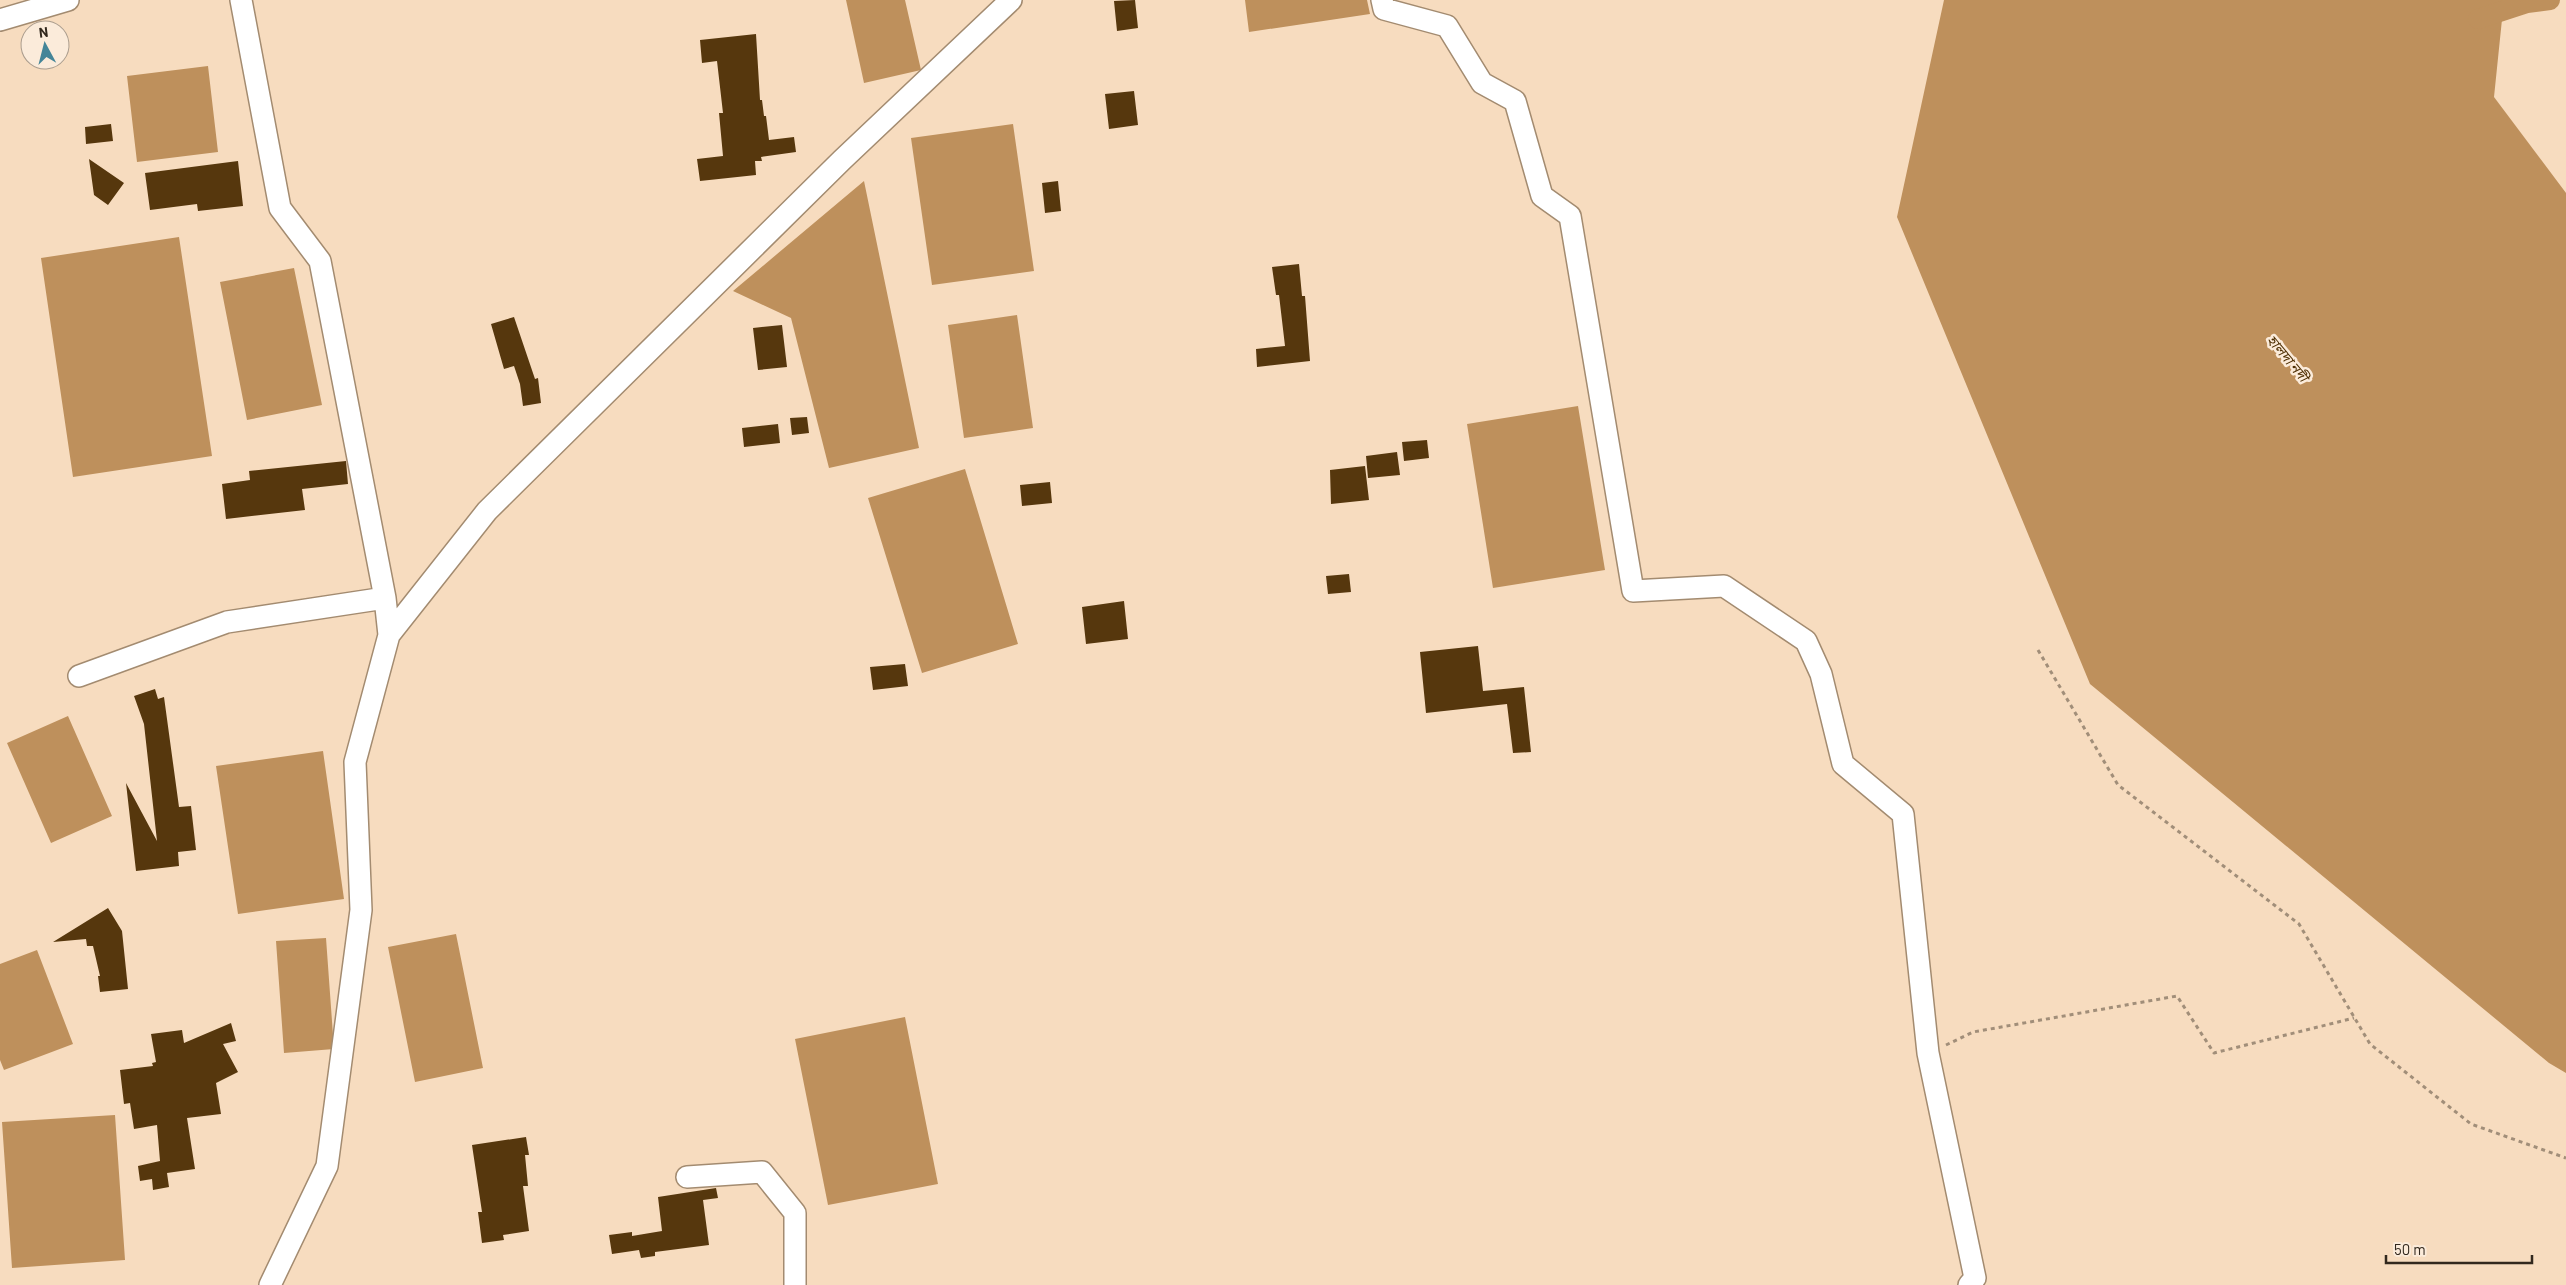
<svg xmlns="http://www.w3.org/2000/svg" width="2566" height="1285" viewBox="0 0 2566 1285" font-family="Barlow,'Noto Sans Bengali',sans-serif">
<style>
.water{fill:#be905c}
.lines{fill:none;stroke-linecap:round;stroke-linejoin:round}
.canal{stroke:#be905c;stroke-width:20}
.building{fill:#56370d}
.minor-casing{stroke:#a38b70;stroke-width:24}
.path{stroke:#a18e79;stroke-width:3;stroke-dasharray:4 4;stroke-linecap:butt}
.minor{stroke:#fff;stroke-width:21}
.labels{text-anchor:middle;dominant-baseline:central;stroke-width:5;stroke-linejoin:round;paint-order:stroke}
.water-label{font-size:14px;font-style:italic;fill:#4e2f03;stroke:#fbebda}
</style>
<rect width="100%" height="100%" fill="#f7dcbf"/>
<path class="water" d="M846,0H905L921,70L864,83Z
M1245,0H1367L1370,14L1249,32Z
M1944,0H2504L2494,97L2566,193V1073L2549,1063L2090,684L1897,217Z
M208,66L218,152L137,162L127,76Z
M1013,124L1034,271L932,285L911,138Z
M864,181L919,448L829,468L791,318L733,291Z
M179,237L212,456L73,477L41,258Z
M294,268L322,405L247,420L220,282Z
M1017,315L1033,428L964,438L948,325Z
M1578,406L1605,570L1493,588L1467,424Z
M965,469L1018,644L922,673L868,498Z
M68,716L112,816L51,843L7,743Z
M323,751L344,899L238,914L216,766Z
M456,934L483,1068L415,1082L388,947Z
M326,938L334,1049L284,1053L276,941Z
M37,950L73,1044L4,1070L0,1060V964Z
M905,1017L938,1184L828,1205L795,1039Z
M115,1115L125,1260L12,1268L2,1122Z"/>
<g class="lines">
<path class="canal" d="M2478,19L2527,3L2550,0"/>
</g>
<path class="building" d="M1135,0L1138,28L1117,31L1114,1Z
M756,34L760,100H762L764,116H766L769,140L794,137L796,152L761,157L762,161H755L756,175L700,181L697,159L723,156L719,113H723L717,61L702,63L700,40Z
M1134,91L1138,125L1109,129L1105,94Z
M111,124L113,141L86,144L85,127Z
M89,159L124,183L108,205L94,195Z
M238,161L243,206L198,211L197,204L150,210L145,173Z
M1058,181L1061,211L1045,213L1042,183Z
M1299,264L1302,296H1305L1310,361L1257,367L1256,349L1285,346L1279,295H1276L1272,267Z
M514,317L535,379L538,378L541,403L523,406L520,384L514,366L504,369L491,324Z
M782,325L787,367L758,370L753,328Z
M807,417L809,433L792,435L790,418Z
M778,424L780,443L744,447L742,428Z
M1427,440L1429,458L1404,461L1402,442Z
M1397,452L1400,475L1368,478L1366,456Z
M346,461L348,484L302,489L305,510L226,519L222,484L250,480L249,471Z
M1365,466L1369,500L1331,504L1330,470Z
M1050,482L1052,503L1022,506L1020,485Z
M1349,574L1351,592L1328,594L1326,576Z
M1124,601L1128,639L1086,644L1082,607Z
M1478,646L1483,691L1524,687L1531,752L1513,753L1507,704L1426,713L1420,652Z
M905,664L908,686L873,690L870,667Z
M155,689L158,699L164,697L179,807L191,806L196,850L178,852L179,866L136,871L126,783L157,841L144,724L134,696Z
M108,908L122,931L128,989L100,992L98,976H100L93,946H87L86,939L53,942Z
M231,1023L236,1041L223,1044L238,1072L216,1083L221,1114L187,1118L195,1169L167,1173L169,1187L153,1190L152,1179L140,1181L138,1166L160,1161L157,1125L134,1129L130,1103L124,1104L120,1070L153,1066L152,1063L156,1062L151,1034L182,1030L184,1043Z
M526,1137L529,1155H525L528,1186H523L529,1231L503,1235L504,1240L482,1243L478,1212H482L472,1145Z
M716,1188L718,1198L703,1200L709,1245L655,1252V1256L641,1258L639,1250L612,1254L609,1235L632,1232V1236L662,1231L658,1197Z"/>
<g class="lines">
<defs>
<path id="minor" d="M241,0L280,208L320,261L385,598L389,635
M1382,0L1384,9L1447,26L1482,83L1515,101L1542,196L1570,216L1633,591L1724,586L1806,641L1821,674L1843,764L1903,814L1928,1053L1975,1278L1969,1285
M0,20L68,0
M79,676L227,622L385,598
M687,1177L762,1172L795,1213V1285
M270,1285L327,1166L361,910L355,762L389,635L487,511L842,160L1011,0"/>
</defs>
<use href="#minor" class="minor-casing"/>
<path class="path" d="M2038,650L2118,785L2299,924L2370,1044L2471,1124L2566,1158
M1946,1045L1973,1032L2177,996L2214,1053L2354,1018"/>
<use href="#minor" class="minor"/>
</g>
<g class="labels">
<g class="water-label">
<text transform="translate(2288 358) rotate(50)">হালদা নদী</text>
</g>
</g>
<g transform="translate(45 45) rotate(353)"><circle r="24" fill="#fbebda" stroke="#ab9d8e"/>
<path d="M0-4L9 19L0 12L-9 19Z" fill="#448598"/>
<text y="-8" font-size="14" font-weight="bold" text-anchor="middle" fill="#32281d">N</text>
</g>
<path d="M2386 1255v8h146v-8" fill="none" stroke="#32281d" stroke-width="2.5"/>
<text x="2394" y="1255" font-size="15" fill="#32281d" stroke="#fbebda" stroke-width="4" paint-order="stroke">50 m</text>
</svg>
